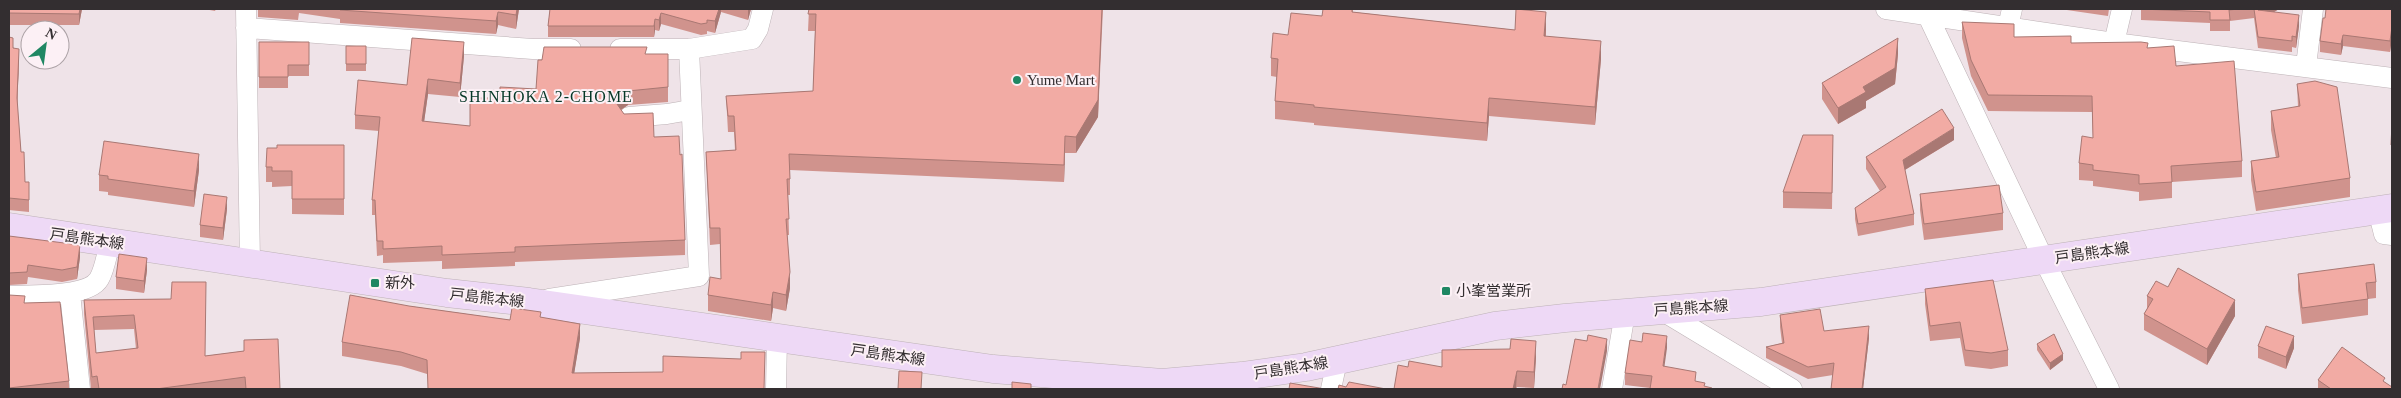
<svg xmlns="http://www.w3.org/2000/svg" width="2401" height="398" viewBox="0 0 2401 398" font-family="'Times New Roman','Noto Sans JP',serif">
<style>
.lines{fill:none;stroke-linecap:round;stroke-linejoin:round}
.street-casing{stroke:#bdb2b6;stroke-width:21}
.secondary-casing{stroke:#bdb2b6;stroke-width:29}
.street{stroke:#fff;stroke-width:20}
.secondary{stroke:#eed9f6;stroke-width:28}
.wall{fill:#d0938d;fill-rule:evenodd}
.shaded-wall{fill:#a97873}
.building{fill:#f2aba4;stroke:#a97873;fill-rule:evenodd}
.poi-dot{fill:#1f8763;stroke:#fcf0f5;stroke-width:2}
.labels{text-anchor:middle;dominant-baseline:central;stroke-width:4;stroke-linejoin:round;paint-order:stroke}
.poi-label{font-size:15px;fill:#332e30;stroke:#fcf0f5;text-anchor:start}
.street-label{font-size:15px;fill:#332e30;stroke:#fcf0f5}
.neighbourhood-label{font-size:16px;letter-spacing:1px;fill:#053726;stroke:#fcf0f5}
</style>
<rect width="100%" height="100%" fill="#efe3e8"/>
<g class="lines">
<defs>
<path id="street" d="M246,9L250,264
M1886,9L2114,43L2392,78
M1928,16L2044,260L2109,389
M2008,27L2012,9
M246,28L533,49H571
M2114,43L2122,9
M689,49L752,39L758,29L763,9
M2306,66L2313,9
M629,117L667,114L690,110
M2378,210L2384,234L2392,235
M70,293L80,389
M9,296C29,295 88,298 99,279C105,269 107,253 110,242
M549,299L699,276L689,49H620
M1661,310L1792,389
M776,389L777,339
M1331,389L1337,361
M1612,389L1625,313"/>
<path id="secondary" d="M9,227L447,293L529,302L993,369L1162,383L1242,376L1306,367L1495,326L1565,318L1761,302L2392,208"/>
</defs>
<use href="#street" class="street-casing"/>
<use href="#secondary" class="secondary-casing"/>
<use href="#street" class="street"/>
<use href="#secondary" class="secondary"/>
</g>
<path class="wall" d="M9,9H82L79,25H9Z
M204,9H216L215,11Z
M258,9H519L516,29L498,25L496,34L340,23V19L299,13L298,20L258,17Z
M550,9H751L748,20L721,12L715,33L707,31V34L701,35L661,24L659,31L655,30L654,37H548V26Z
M809,9H1103L1098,117L1076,153H1065L1064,182L790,170V195H788L789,235H787L790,288L786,311L773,308L771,321L708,311V295L721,279L720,244L710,245L706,152L735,150L734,132H728L726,96L813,91L815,31H808Z
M1353,9V12L1515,30L1546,29V37L1601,59L1595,125L1489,116L1487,141L1314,125V123L1275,119V101L1277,77L1271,76V58L1288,35L1322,16Z
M2060,9H2109L2108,16Z
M2141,9H2279L2274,12L2299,26L2296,48L2292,47V52L2258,48L2254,18L2230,21V31H2210V23L2141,20Z
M2392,9V38L2390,52L2343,46L2341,55L2320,52V41L2325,18Z
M1962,22L2014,37L2071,43L2148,48L2176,66L2242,161V177L2172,182V198L2139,201V192L2093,186V181L2079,180V163L2093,138L2092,112L1988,111L1971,76L1962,38Z
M9,37L19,61L17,103L21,152L25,182H29V212L9,210Z
M259,42H309V76H288V88H259Z
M346,46H366V71H346Z
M647,54H668V102L628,105L621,110L624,114L654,137L685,240V255L515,262V266L442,269V261L383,263V255L377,256L375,215H372V200L379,131L355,129V115L407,85L464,56L460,97L428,94L424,122L470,126L500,98L536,89L542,60Z
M1898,54L1895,84L1866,101V108L1838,124L1822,99V83Z
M2297,84L2350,178V197L2256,211L2251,180V161L2276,158L2271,130V111L2298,107Z
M2392,123V161H2391Z
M1833,135L1832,209L1783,208V192Z
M1954,140L1905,170L1914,214V225L1858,236L1855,219V208L1880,191L1866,169V157Z
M344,145V215L292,214V186L272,187V182H266V167Z
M199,170L194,207L108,195V192L99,191V175Z
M1920,194L2003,213V230L1924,240L1920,210Z
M227,209L223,240L200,237V225Z
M9,236L80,257L77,279L62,282L28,277L27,284L9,285Z
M147,270L144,293L116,289V277Z
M2298,274L2376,282V298L2368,299V315L2302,324L2298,290Z
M2168,287L2235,316L2207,365L2144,330V314L2147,309V296Z
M1925,289L2008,350V366L1991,369L1965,366L1960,338L1930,341L1925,304Z
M9,295L25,303L69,381V389H9Z
M171,299L205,356L244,351V340L280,389H91L84,314V300ZM134,329L136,349L96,353L94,330Z
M409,306L510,320L541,317L580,338L574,373L764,389L427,374L401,366L342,356V342Z
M1780,315L1824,331L1869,338L1863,389H1831L1833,375L1808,379L1766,358V347L1782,343L1780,327Z
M2037,344L2063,360L2050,370L2037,350Z
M2258,346L2294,348L2286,369L2258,358Z
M1667,348L1650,388L1625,385V373Z
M1536,357L1534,388L1517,387L1516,389H1394L1408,367H1442Z
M2318,380L2385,382L2392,389H2318Z"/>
<path class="shaded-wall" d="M80,9H82L79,25V14Z
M517,9H519L516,29V15Z
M719,9H721V12L715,33V21Z
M748,9H751L748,20Z
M1102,9L1098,117L1076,153V137Z
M2261,9H2279L2258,21V10Z
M498,12V25L496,34V21Z
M1546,12V29L1544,54V36Z
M661,13V24L659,31V20Z
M2299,15V26L2296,48V37Z
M655,19V30L654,37V26Z
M2392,27V38L2390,52V41Z
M2343,35V46L2341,55V44Z
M1898,38V54L1895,84L1866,101V108L1838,124V108L1863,87Z
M1601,41V59L1595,125V107Z
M464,42V56L460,97V83Z
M19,49V61L17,110V98Z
M428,79V94L422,136V121Z
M628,91V105L619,111L617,104L619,97Z
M1489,98V116L1487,141V123Z
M1954,128V140L1903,171V160Z
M1065,136V153L1064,182V165Z
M199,154V170L194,207V191Z
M227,197V209L223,240V228Z
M80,245V257L77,279V267Z
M147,258V270L144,293V281Z
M790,272V288L786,311V295Z
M773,292V308L771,321V305Z
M2235,300V316L2207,365V349Z
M580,324V338L572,387V373Z
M1869,326V338L1863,389H1862Z
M1667,336V348L1663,377V366Z
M2294,336V348L2286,369V357Z
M1607,339V351L1600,389H1598Z
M1536,341V357L1534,388V372Z
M2063,354V360L2050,370V363Z
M1517,371L1516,389H1513Z"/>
<path class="building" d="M9,9H80L79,14L9,13Z
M340,9H517L516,15L498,12L496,21L340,10Z
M550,9H719L715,21L707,20V23L701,24L661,13L659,20L655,19L654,26H548Z
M809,9H1102L1098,100L1076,137L1065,136L1064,165L789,154L790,179H787L789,219H786L790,272L786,295L773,292L771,305L708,295L710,277L721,279L720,228H710L706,152L736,150L734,116H728L726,96L813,91L816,14H808Z
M1323,9H1352V12L1515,30L1516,9L1546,12L1544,36L1601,41L1595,107L1489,98L1487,123L1314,107V105L1275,101L1278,59L1271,58L1273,33L1288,35L1291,13L1322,16Z
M2141,9H2239L2229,10L2230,20H2210V12Z
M2254,9H2261L2258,10L2299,15L2296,37L2292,36V41L2258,37Z
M2326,9H2392V27L2390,41L2343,35L2341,44L2320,41L2323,18H2325Z
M1962,22L2014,24V37L2071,36V43L2141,42L2148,43L2147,48L2174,46L2176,66L2234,61L2242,161L2171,166L2172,182L2139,184V175L2093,170V165L2079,163L2082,136L2093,138L2092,96L1988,95L1971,60Z
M9,37L13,38V48L19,49L17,98L21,152H24L25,182H29V200L9,198Z
M412,38L464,42L460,83L428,79L422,121L470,126V98H500V87L536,89L538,60H542L544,47H647L645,54H668V87L628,91L619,97L617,104L624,114L653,113L654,137L679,136L680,155L682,154L685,240L515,247V252L442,255V246L383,249V241H377L375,200H372L380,117L355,115L358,80L407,85Z
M1898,38L1895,68L1863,87L1866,92L1838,108L1822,83Z
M259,42H309V65H288V77H259Z
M346,46H366V64H346Z
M2315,81L2337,87L2350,178L2256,192L2251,161L2279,157L2271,111L2300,106L2297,84Z
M1942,109L1954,128L1903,160L1914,214L1858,224L1855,208L1886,187L1866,157Z
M2392,123V145H2391Z
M1803,135H1833L1832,193L1783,192Z
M104,141L199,154L194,191L108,179V176L99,175Z
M277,145H344V199H292V171H272V167H266L267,148H277Z
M1999,185L2003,213L1924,224L1920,194Z
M204,194L227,197L223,228L200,225Z
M9,236L80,245L77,267L62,270L28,265L27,272L9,273Z
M119,254L147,258L144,281L116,277Z
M2374,264L2376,282L2366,283L2368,299L2302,308L2298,274Z
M2178,268L2235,300L2207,349L2144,314L2153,299L2147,296L2156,281L2168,287Z
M1993,280L2008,350L1991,353L1965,350L1960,322L1930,326L1925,289Z
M172,282H206L205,356L244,351V340L278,339L280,389H246L245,377L156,389H99L97,376L92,377L84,300L171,299ZM134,315L138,348L96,353L93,317Z
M9,295L25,296L24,303L60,302L69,381L9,388Z
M350,295L409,306L510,320L512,308L541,312L540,317L580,324L572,373L663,372V356L741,359V352H765L764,389H428L427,360L401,352L342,342Z
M1820,309L1824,331L1869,326L1862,389H1831L1834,363L1808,367L1766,347L1784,343L1780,315Z
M2266,326L2294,336L2286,357L2258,346Z
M1643,333L1667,336L1663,366L1696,372L1695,381L1705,383L1704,386L1712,388V389H1650L1652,376L1625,373L1630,340L1642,342Z
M2054,334L2063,354L2050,363L2037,344Z
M1588,335L1607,339L1598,389H1562L1563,384L1566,385L1575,339L1587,341Z
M1511,339L1536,341L1534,372L1517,371L1513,389H1394L1398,365L1408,367L1409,361L1442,367V350L1510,349Z
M2342,347L2385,378L2383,381L2392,387V389H2331L2318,380Z
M899,371L922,372L921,389H898Z
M1012,382L1031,384V389H1012Z
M1349,382L1386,389H1338L1339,385L1346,387Z
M1290,383L1325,389H1289Z"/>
<g class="poi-dot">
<circle cx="1017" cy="80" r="5"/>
<rect x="370" y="278" width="10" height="10" rx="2.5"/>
<rect x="1441" y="286" width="10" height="10" rx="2.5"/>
</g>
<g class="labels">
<g class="poi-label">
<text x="1027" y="80">Yume Mart</text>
<text x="385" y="283">新外</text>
<text x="1456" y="291">小峯営業所</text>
</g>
<g class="street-label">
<text transform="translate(87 239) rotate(8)">戸島熊本線</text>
<text transform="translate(2092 253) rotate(-8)">戸島熊本線</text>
<text transform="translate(487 298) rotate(6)">戸島熊本線</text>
<text transform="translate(1691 308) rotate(-4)">戸島熊本線</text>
<text transform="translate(888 355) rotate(8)">戸島熊本線</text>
<text transform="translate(1291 368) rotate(-9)">戸島熊本線</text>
</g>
<g class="neighbourhood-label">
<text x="546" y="96">SHINHOKA 2-CHOME</text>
</g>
</g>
<rect width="2401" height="398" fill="none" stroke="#332e30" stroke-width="20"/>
<g transform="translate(45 45) rotate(29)"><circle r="24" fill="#fcf0f5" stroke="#aca2a6"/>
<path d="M0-4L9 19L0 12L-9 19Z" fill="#1f8763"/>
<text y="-8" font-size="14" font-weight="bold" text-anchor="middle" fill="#332e30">N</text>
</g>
</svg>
